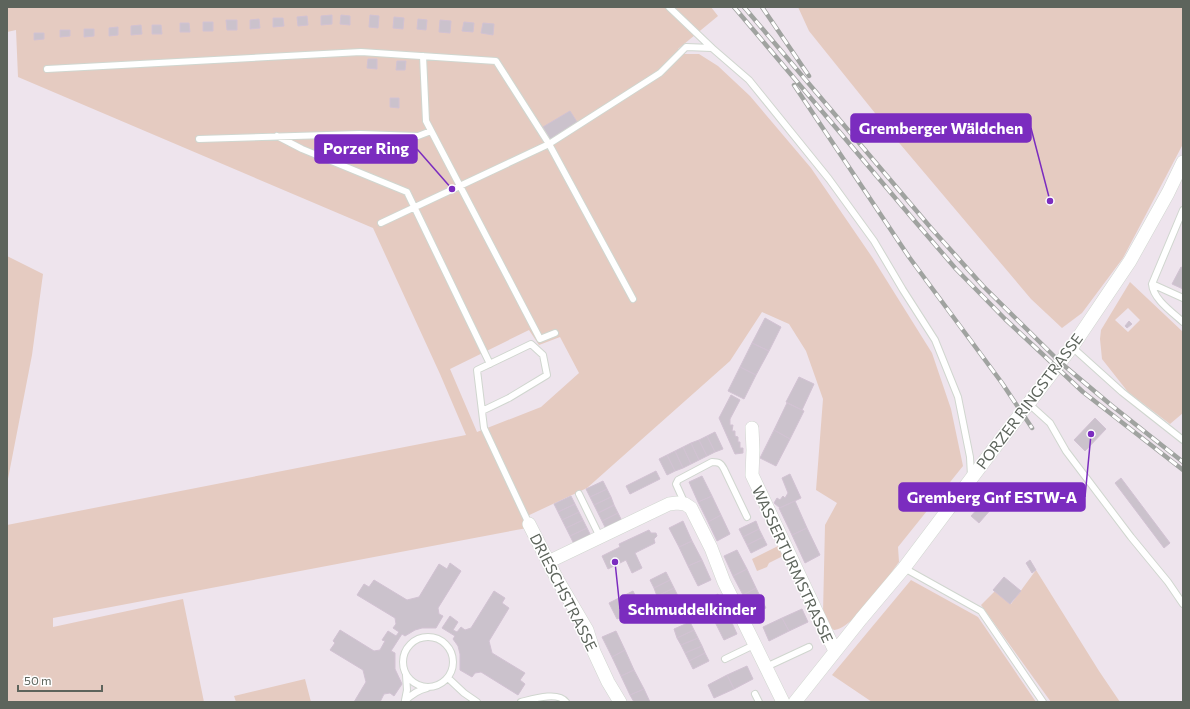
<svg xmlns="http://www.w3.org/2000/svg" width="1190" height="709" viewBox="0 0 1190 709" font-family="Commissioner,sans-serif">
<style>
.green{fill:#e5cbc1;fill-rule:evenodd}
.building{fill:#cbc2cc;stroke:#d2c2d3}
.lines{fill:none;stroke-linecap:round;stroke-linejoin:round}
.lane-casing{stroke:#d0d6cf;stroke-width:8}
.street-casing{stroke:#d0d6cf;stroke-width:14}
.lane{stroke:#fff;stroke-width:6}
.street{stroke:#fff;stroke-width:13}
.rail-casing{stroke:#a0a3a0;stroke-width:4.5}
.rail{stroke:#fff;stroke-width:3;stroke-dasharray:9;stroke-linecap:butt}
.labels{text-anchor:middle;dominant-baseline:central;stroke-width:3;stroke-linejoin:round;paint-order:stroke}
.street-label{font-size:15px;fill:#5d645c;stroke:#fff}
.leader{fill:none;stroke:#7b2cbf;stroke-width:1.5}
.callout-dot{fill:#7b2cbf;stroke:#fff;stroke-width:1.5}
.callout{fill:#7b2cbf;stroke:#7b2cbf;stroke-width:1.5}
.callout-label{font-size:16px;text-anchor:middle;font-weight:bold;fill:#fff}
</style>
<rect width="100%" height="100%" fill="#eee4ed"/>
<path class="green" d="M7,7H711L718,16L678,49L683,54H699L718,66L750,96L811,168L872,257L932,353L951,409L963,466L898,547L899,562C887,578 853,629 834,630L828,626L823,613L825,525L837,503L816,490L823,399L806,351L789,324L762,312L730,361L587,488L523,518L527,528L53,618V627L183,599L204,702H7V525L466,435L440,374L373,228L18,77L16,30L7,32ZM529,330L539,345L560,337L579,373L541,407L477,432L450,369Z
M798,7H1183V144L1123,258L1082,313L1062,328L1031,299L895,138L809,31Z
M7,256L43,274L32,355L7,484Z
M1130,282L1183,332V413L1170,424L1128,392L1102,359L1100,339L1101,330ZM1128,308L1140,320L1128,332L1115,320Z
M778,546L783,556L769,563L767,567L757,571L752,559Z
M1036,570L1099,671L1120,702H1051L981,605L995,591L1011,604Z
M911,580L978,617L1036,702H872L832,675Z
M305,679L311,702H236L234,696Z"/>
<path class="building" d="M332,15V24L321,25V16Z
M341,15L350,16V25L340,24Z
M370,15L379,16L378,28L369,27Z
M307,16L308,25L298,26L297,17Z
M394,17L404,18L403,29L393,28Z
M273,18H283L284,26L273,27Z
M259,19L260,28L250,29V20Z
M418,19L427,20L426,30L417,29Z
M226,20H237V30H227Z
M440,20L451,21L450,33L439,32Z
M203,22H213V31H203Z
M464,22L474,23L473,32L462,31Z
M180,23H189L190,32H180Z
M483,23L494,24L493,35L481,33Z
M141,25L142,34L131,35V26Z
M152,25H161L162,34H152Z
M118,27V35L109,36V28Z
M84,29H94V36L84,37Z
M60,30H70V36L60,37Z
M34,33H44V39L34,40Z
M368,59H377V69L367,68Z
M397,61H406L405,70H396Z
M390,98H399V108L390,107Z
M570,111L577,122L550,139L543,127Z
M1181,267L1183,268V289L1172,284Z
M765,318L781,327L769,351L752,343Z
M1129,321L1132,324L1127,328L1125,326Z
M752,343L769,351L756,375L740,367Z
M740,367L756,375L744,399L728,391Z
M799,377L814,384L802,410L786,402Z
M731,395L740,400L730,419V425H733L732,431H735V436L738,437V442H740V448H743V453L735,454L719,418Z
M787,403L804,411L790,439L774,430Z
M1095,418L1106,429L1085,451L1074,440Z
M774,430L790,439L776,466L760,458Z
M715,432L723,449L715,452L707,436Z
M707,436L715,452L707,456L699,440Z
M699,440L707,456L699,460L691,443Z
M691,443L699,460L691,464L683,447Z
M683,447L691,464L683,468L675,451Z
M675,451L683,468L675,471L667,455Z
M667,455L675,471L667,475L659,459Z
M656,471L660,479L630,494L626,486Z
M790,474L801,498L780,508L774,503L777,498L780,500L783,496L785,498L788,493L782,478Z
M702,476L712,496L698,502L689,482Z
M1121,478L1170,543L1164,548L1115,483Z
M603,481L607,489L590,497L586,489Z
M607,489L611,497L594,505L590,497Z
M571,496L575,504L558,512L554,504Z
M712,496L721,515L708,522L698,502Z
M611,497L614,505L598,513L594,505Z
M981,498L992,508L979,523L971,516L981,505L978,502Z
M795,501L807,528L792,535L779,508Z
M575,504L579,512L562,520L558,512Z
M614,505L618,513L602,521L598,513Z
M579,512L583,520L566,528L562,520Z
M618,513L622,521L606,529L602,521Z
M721,515L730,534L717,541L708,522Z
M583,520L587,528L570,536L566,528Z
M683,521L692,541L679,547L669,528Z
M756,521L759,529L743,537L739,529Z
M587,528L591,536L574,544L570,536Z
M807,528L820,555L805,563L792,535Z
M759,529L763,537L747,545L743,537Z
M649,530L651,533H656L657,536L654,539L655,543L635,553L642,568L632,573L626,560L608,569L602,556L620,547L619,544Z
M763,537L767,545L751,553L747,545Z
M692,541L702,560L688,566L679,547Z
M737,550L747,569L733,576L724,556Z
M702,560L711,580L698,586L688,566Z
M1030,560L1036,570L1032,573L1026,563Z
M450,563L461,571L438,608L439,614L443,616L436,628H422L415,630L405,636L402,634L391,651L395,653V669L402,684L394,696L390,693L384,694L380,702H354L366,682L363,670L330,650L335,643L333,641L340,630L374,651L380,650L385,641L382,640L388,631L396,636L399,632L393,628L396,624L395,618L357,595L364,584L369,587L374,580L407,600L419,597L439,564L447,569Z
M747,569L756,588L743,595L733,576Z
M666,572L670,580L654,588L650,580Z
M1004,577L1021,591L1010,604L993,590Z
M670,580L674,588L657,596L654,588Z
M674,588L678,596L661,604L657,596Z
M756,588L766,608L752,614L743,595Z
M494,591L505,598L502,603L509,608L489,641L492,653L525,673L520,680L525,684L518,695L481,672L475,673L472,677L460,670V654L458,646L453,639L455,636L442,628L450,616L458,622L453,630L457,632L461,627L465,630L471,628Z
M633,591L641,608L633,612L625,595Z
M718,594L728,614L714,620L705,601Z
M625,595L633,612L625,616L617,599Z
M617,599L625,616L617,619L609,603Z
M802,609L808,622L789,631L782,618Z
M728,614L737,634L724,640L714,620Z
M782,618L789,631L769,641L763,627Z
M690,622L694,630L677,638L674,629Z
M694,630L698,638L681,645L677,638Z
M616,631L625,650L612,657L602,637Z
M698,638L702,646L685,653L681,645Z
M702,646L705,653L689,661L685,653Z
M625,650L634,670L621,676L612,657Z
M705,653L709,661L693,669L689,661Z
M747,666L753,679L734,689L727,675Z
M634,670L644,689L630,695L621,676Z
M727,675L734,689L714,698L708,685Z
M644,689L650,702H634L630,695Z"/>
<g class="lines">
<defs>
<path id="lane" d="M669,7L712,48
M423,56L426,121L540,339L555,333
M47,69L361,52L496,61L549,144L633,299
M277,136L302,149L407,192L490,364
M199,139L360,134L418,136L431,131
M1183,210L1152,284C1153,299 1172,312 1183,322
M381,223L549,144L660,73L686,47L712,48L749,80L829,179L874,241L903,290L935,340L958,397L970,457L971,476
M1152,284L1183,298
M1072,347L1122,392L1183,440
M1029,404L1050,423L1066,451L1131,537L1168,582L1183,604
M482,411L509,398L547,375L543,355L531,344L477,370L484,428L529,524
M579,494L600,537
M685,504L676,484L678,480L712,462C719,462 721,463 724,469L747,517
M904,568L981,611L1043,702
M403 662a25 25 0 1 1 50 0a25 25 0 1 1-50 0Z
M725,659L756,644
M766,667L809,647
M448,678L464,693L477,702
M755,694L759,702
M405,700L407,690L406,675
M405,701C412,694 418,690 427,688
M521,702C533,699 558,691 566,702"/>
<path id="street" d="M752,428L753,450L752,475L835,651
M529,524L557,579L587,630L594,652L608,682L620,702
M548,562L669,504L677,503L685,504L691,508L711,548L724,582L783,702
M795,702L861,619L904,568L992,451L1072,347L1130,261L1168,193L1183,162"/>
</defs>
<use href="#lane" class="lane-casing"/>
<use href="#street" class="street-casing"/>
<use href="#lane" class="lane"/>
<use href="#street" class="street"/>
<defs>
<path id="rail" d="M734,7L913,219L956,269L1005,319L1083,392L1183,470
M744,7L931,228L983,286L1061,363L1111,405L1183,462
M762,7L809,76
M794,85L909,257L1002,383L1032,428"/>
</defs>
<use href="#rail" class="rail-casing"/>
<use href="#rail" class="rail"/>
</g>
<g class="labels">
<g class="street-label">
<text transform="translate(1029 401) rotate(-53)">PORZER RINGSTRASSE</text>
<text transform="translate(793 564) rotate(65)">WASSERTURMSTRASSE</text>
<text transform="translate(564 592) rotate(63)">DRIESCHSTRASSE</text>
</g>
</g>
<path class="leader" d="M1050 201L1031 128M452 189L417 149M1091 434L1085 497M615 562L620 609"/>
<g class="callout-dot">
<circle cx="1050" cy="201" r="4"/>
<circle cx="452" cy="189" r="4"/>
<circle cx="1091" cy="434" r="4"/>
<circle cx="615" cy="562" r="4"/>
</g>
<g class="callout">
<rect x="851" y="114" width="180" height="28" rx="4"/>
<rect x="315" y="135" width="102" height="28" rx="4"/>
<rect x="899" y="483" width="186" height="28" rx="4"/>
<rect x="620" y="595" width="144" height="28" rx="4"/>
</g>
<g class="callout-label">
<text x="941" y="134">Gremberger Wäldchen</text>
<text x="366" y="154">Porzer Ring</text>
<text x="992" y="503">Gremberg Gnf ESTW-A</text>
<text x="692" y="615">Schmuddelkinder</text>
</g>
<rect width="1190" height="709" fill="none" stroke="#5d645c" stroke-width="16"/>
<path d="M18 685v6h84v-6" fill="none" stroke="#5d645c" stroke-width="2"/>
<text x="24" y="685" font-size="12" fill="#5d645c" stroke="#ffffff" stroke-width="3" paint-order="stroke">50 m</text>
</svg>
